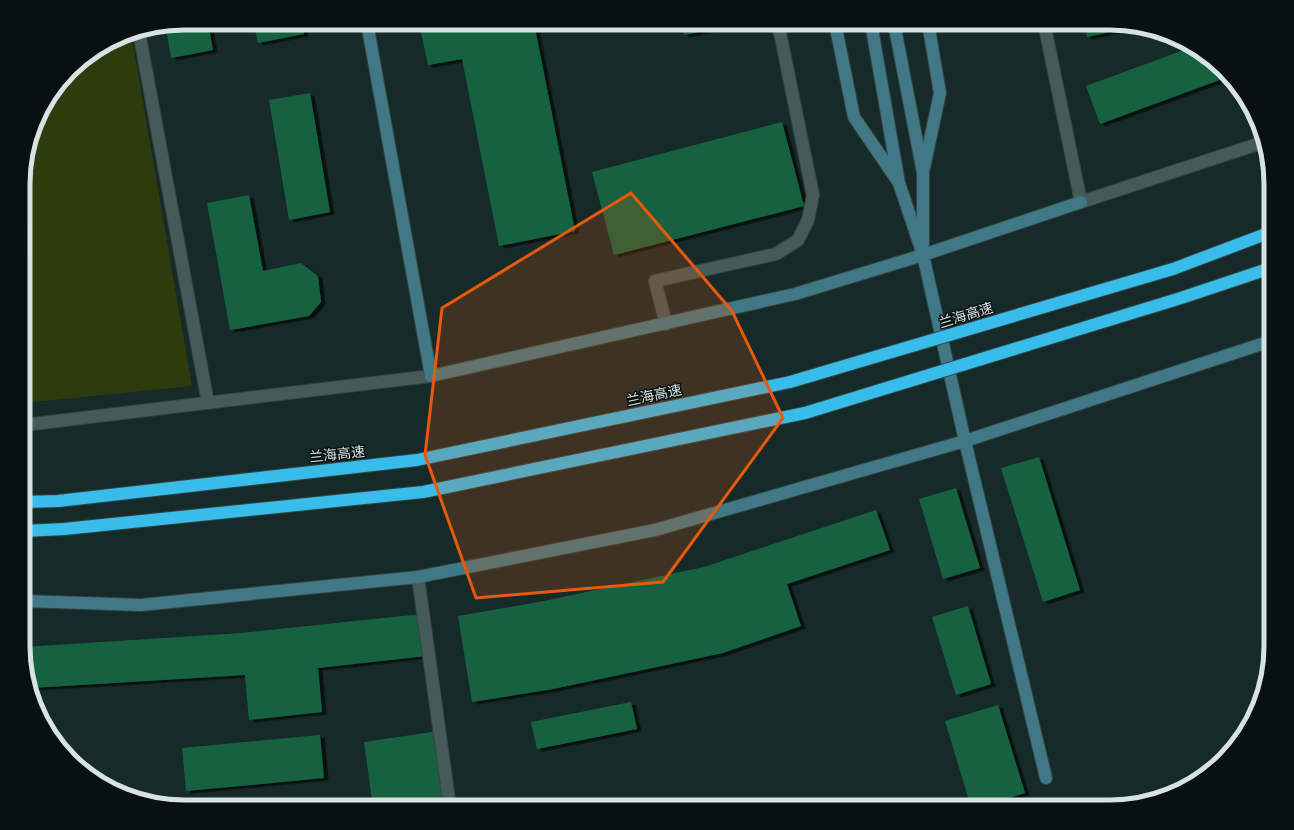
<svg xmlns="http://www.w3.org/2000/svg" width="1294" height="830" viewBox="0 0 1294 830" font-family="'Work Sans','Noto Sans SC',sans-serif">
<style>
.green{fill:#2e3b0c}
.building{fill:#19623f;filter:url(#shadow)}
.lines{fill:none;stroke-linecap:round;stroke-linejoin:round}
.lane-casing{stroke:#344444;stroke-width:14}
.street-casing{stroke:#344444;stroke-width:14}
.secondary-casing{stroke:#344444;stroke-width:14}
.highway-casing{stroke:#344444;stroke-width:14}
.lane{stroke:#455b5a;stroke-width:12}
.street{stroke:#455b5a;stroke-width:12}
.secondary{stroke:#417885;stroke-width:12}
.highway{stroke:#38bcea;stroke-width:12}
.highway-bridge-casing{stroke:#344444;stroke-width:14;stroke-linecap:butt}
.highway-bridge{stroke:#38bcea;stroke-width:12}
.marked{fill:#e8590c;fill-opacity:0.2;stroke:#e8590c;stroke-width:3;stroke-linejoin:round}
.labels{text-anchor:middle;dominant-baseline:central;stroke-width:3;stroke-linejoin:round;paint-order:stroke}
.street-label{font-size:14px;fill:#d7e3e2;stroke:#081110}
.rim{fill:none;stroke:#d7e3e2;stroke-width:5}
</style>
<defs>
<filter id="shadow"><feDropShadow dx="4.5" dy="2.5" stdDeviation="0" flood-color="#0009"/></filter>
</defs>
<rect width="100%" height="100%" fill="#152a29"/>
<path class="green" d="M131,33L192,386L24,403V163L40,113L78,63L123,35Z"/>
<path class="building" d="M184,23H208L213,50L171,58L166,27Z
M254,23H302L304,34L258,43Z
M419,23H534L575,231L499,246L462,59L428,65Z
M682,23H739V24L684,35Z
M1084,23H1110L1134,27L1087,37Z
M1192,47L1200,50L1225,78L1100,124L1086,86Z
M310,93L330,212L289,220L269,100Z
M782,122L804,206L614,255L592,172Z
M249,195L263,271L301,263L318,276L321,302L309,316L230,330L207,203Z
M1039,457L1080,590L1043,602L1001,468Z
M956,488L980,568L943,579L919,499Z
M876,510L890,550L787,584L801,626L723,653L553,689L472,702L458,616L539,602L704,567Z
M968,606L991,684L956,695L932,617Z
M422,614L426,656L318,668L322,712L249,720L245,675L31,688L24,667V647L242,633Z
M631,702L637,729L537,749L531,722Z
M998,705L1025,793L980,807H971L945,721Z
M439,731L450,807H373L364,742Z
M320,735L324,778L186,791L182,748Z"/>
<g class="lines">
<defs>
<path id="lane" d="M1044,23L1081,202
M139,32L208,403
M666,324L655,281L776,254L798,240L808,220L813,195L778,23"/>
<path id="street" d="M1081,202L1261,143
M24,425L431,376
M418,577L450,807"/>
<path id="secondary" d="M367,23L431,376L795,294L923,255L1081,202
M835,23L854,117L897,180
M871,23L899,183L923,255L965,441L1046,778
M894,23L923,173V244
M924,168L940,93L928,23
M24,601L141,605L418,577L655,530L965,441L1271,341"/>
<path id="highway" d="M24,502L58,501L417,460L790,382
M24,531L64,529L423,492L805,413"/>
</defs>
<use href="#lane" class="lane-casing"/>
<use href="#street" class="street-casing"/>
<use href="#secondary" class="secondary-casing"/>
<use href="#highway" class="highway-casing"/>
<use href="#lane" class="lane"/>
<use href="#street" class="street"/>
<use href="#secondary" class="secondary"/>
<use href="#highway" class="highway"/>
<defs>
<path id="highway-bridge" d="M790,382L1173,269L1271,232
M805,413L1181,298L1271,268"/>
</defs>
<use href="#highway-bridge" class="highway-bridge-casing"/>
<use href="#highway-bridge" class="highway-bridge"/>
</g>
<path class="marked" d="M631,193L732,311L783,418L663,582L476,598L425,455L442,308Z"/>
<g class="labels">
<g class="street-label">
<text transform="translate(966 315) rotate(-17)">兰海高速</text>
<text transform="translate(654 395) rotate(-12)">兰海高速</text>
<text transform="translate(337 454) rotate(-6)">兰海高速</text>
</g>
</g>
<path d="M0 0H1294V830H0ZM184 30H1110A154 154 0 0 1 1264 184V646A154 154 0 0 1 1110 800H184A154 154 0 0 1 30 646V184A154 154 0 0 1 184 30Z" fill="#081110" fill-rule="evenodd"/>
<path class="rim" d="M184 30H1110A154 154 0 0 1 1264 184V646A154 154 0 0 1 1110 800H184A154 154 0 0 1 30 646V184A154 154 0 0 1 184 30Z"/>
</svg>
